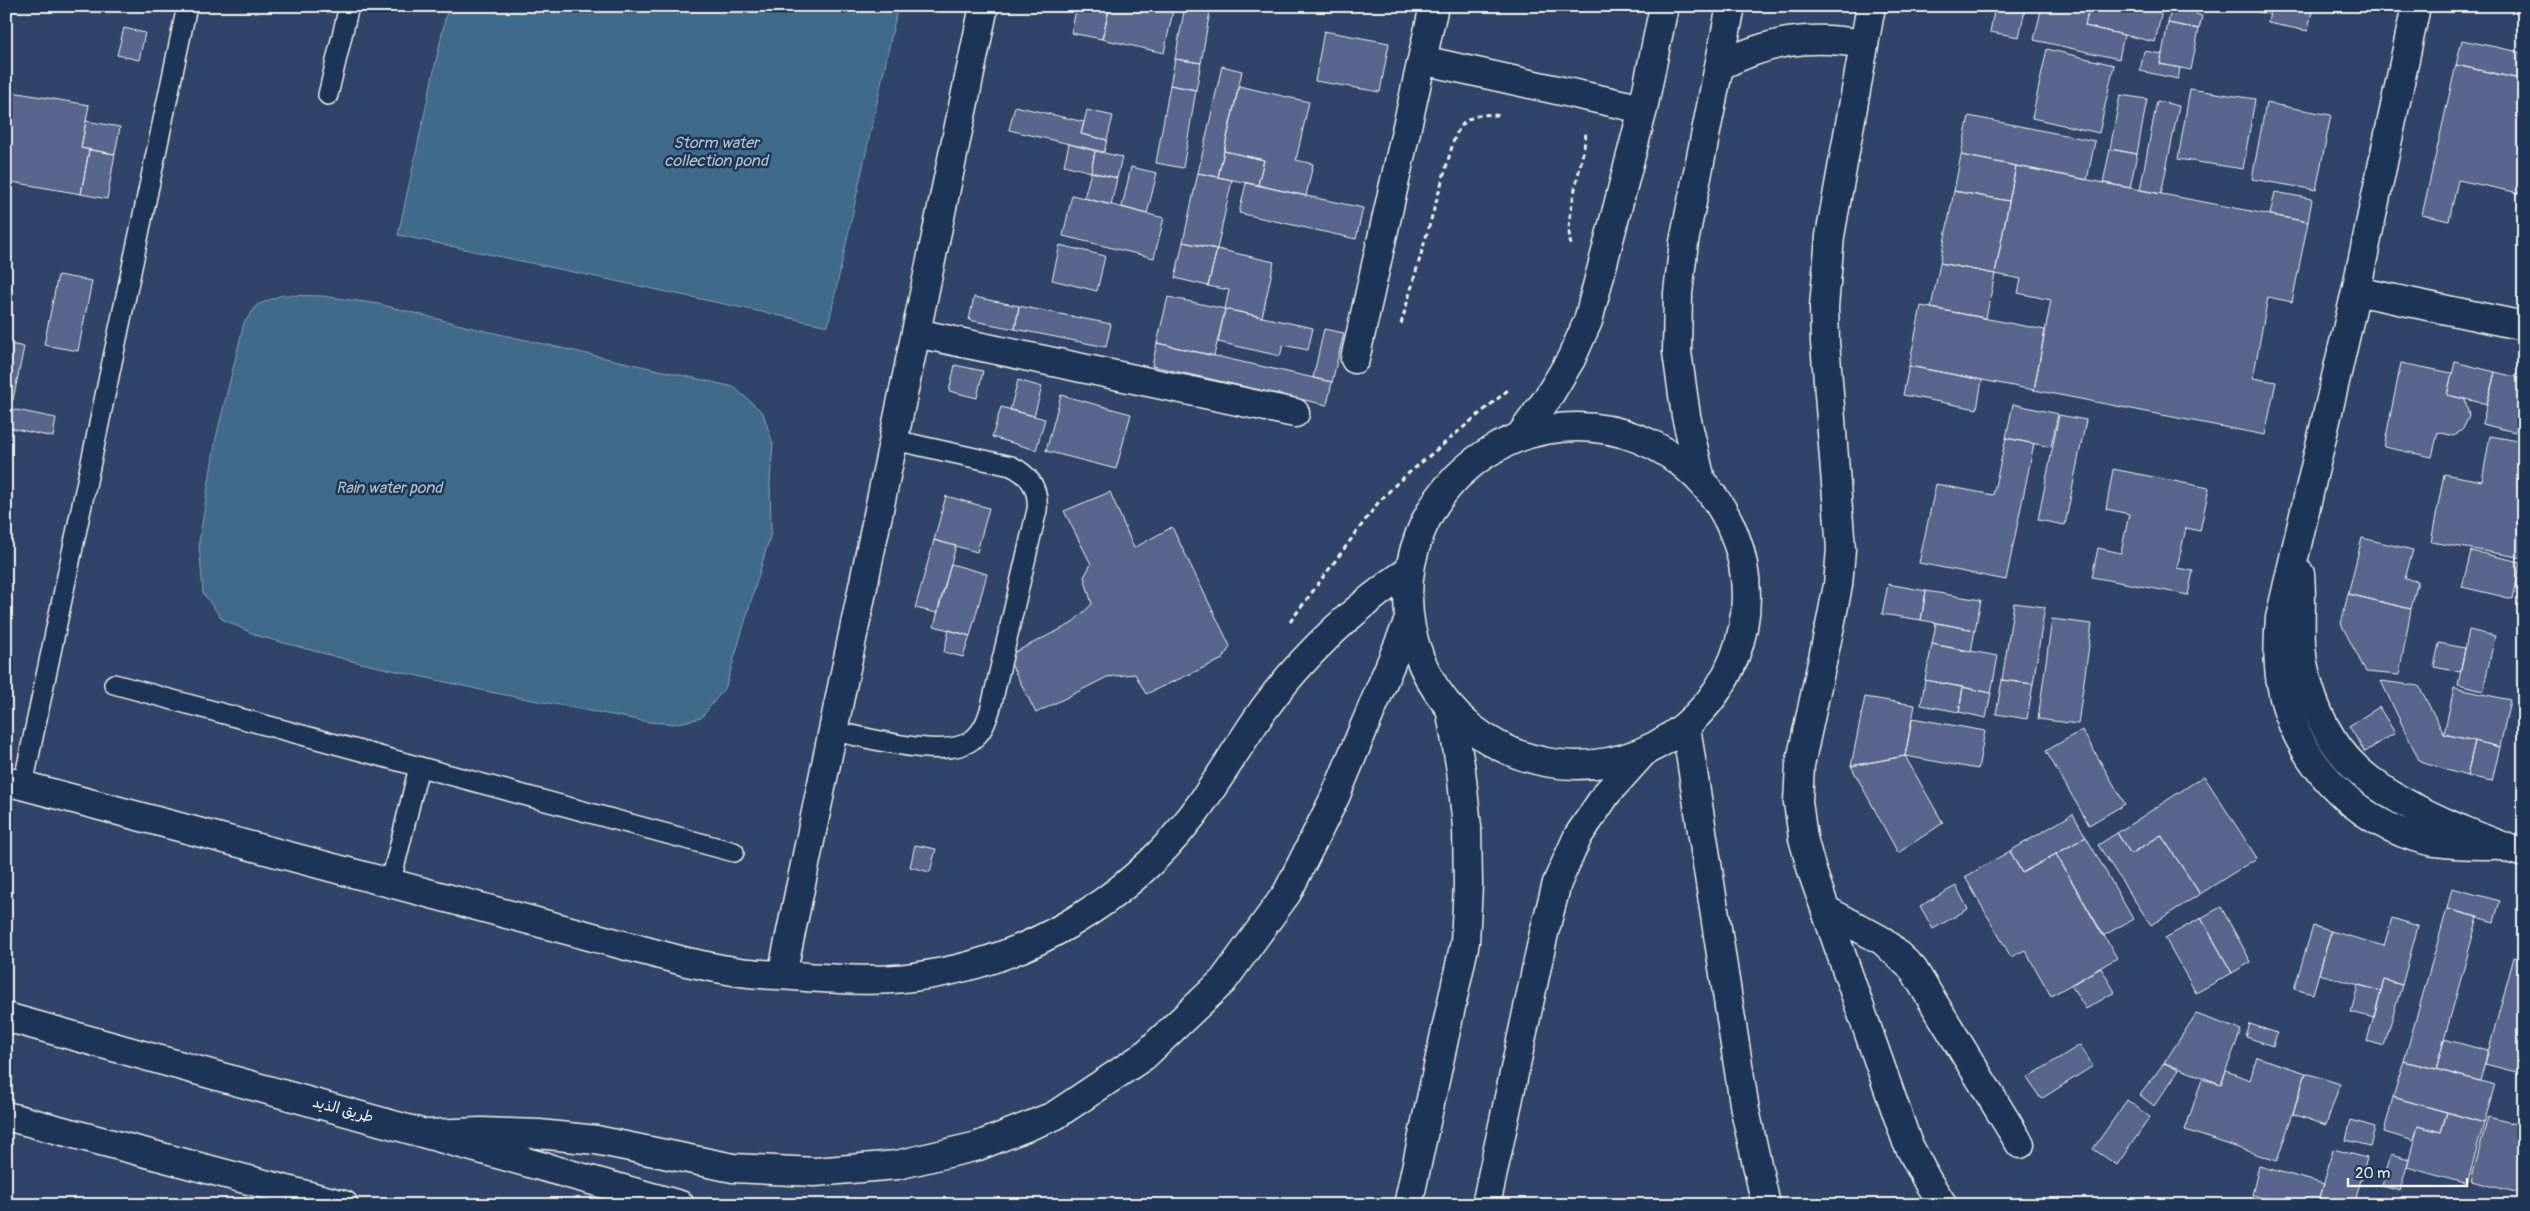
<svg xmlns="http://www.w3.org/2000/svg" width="2530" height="1211" viewBox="0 0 2530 1211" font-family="Pangolin,'Playpen Sans Arabic',sans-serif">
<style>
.water{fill:#416b89;stroke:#89a1af}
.building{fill:#58668e;stroke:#f4f1e8}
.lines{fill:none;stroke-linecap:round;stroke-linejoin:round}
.service-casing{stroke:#f4f1e8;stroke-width:22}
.minor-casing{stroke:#f4f1e8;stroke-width:31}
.secondary-casing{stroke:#f4f1e8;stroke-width:31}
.motorway-casing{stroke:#f4f1e8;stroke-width:31}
.path{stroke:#f4f1e8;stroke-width:3;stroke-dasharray:5 4;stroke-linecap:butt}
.service{stroke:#1d3557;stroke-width:19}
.minor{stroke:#1d3557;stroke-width:28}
.secondary{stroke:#1d3557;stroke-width:28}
.motorway{stroke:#1d3557;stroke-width:28}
.labels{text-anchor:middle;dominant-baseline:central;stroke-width:5;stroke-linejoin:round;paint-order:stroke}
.street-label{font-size:15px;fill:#f4f1e8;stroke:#1d3557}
.water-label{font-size:16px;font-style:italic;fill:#b5c2c7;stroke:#1d3557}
</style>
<rect width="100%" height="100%" fill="#2f4468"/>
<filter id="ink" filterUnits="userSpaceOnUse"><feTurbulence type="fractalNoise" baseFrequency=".02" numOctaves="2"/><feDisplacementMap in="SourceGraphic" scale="10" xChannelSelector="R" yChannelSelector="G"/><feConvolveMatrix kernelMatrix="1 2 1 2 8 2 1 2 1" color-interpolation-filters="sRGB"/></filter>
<g filter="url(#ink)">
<path class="water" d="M448,6H898L828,326L398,235Z
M282,295L322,296L379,304L477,329L734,387L763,413L773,444L770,481L771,533L726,686L701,718L674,724L649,722L490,692L352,661L258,636L222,619L203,593L199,542L216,438L244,323L257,305Z"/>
<path class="building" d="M6,6H13L11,14L6,13Z
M1077,6H1110L1102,39L1071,33Z
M1110,6H1174L1164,53L1102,39Z
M1185,6L1210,11L1201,63L1175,59Z
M1995,6H2026L2019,37L1990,32Z
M2042,6H2089L2085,26L2124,35L2119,59L2034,40Z
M2089,6H2163L2155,42L2085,26Z
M2172,6H2198L2196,14L2202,16L2199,29L2168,23Z
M2228,6H2271L2269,14Z
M2271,6H2313L2308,31L2268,23Z
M6,13L11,14L6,39Z
M2168,23L2199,29L2191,70L2160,64Z
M124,28L145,33L139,60L117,55Z
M1324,31L1389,43L1380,92L1315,81Z
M2462,40L2524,53V80L2456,65Z
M2047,49L2114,65L2099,133L2032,118Z
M2144,51L2162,54L2160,64L2180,68L2178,79L2140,71Z
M1175,59L1201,63L1196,90L1170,85Z
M2456,65L2524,80V173L2519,193L2458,180L2449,221L2422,215Z
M1222,66L1242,71L1218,177L1198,173Z
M1170,85L1196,90L1183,168L1156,163Z
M1239,86L1309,102L1296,160L1313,164L1306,196L1258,185L1264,160L1224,151Z
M2190,89L2255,99L2243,169L2178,159Z
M6,91L89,105L81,148L89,150L81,194L6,181Z
M2120,95L2147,99L2137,154L2110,149Z
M2157,101L2179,106L2161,194L2140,190Z
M2266,103L2331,115L2316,190L2252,179Z
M1015,106L1084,122L1081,134L1107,140L1104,152L1009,130Z
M1087,110L1113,116L1107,140L1081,134Z
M1969,116L2095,141L2087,180L1961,155Z
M86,121L120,127L115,154L81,148Z
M1069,144L1095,151L1091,172L1064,165Z
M2110,149L2137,154L2130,188L2103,183Z
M89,150L115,154L107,199L81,194Z
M1095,151L1122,157L1117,178L1091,172Z
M1224,151L1264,160L1258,185L1218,177Z
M1961,155L2016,166L2009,201L1954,191Z
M2016,166L2308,222L2292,302L2268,297L2253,378L2276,382L2265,435L2034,390L2051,300L2018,293L2021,279L1995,274Z
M1131,167L1157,173L1147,214L1122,207Z
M1091,172L1117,178L1111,205L1084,198Z
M1198,173L1232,180L1217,249L1183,242Z
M1246,183L1363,208L1356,239L1239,213Z
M1954,191L2009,201L1995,274L1940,263Z
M2275,192L2312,199L2308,222L2270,215Z
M1072,195L1164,218L1154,258L1063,236Z
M1183,242L1217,249L1208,286L1175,278Z
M1060,245L1105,256L1097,291L1052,280Z
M1217,249L1274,262L1262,317L1225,309L1229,290L1208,286Z
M1940,263L1995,274L1986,318L1931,308Z
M58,275L92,281L78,351L44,345Z
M974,297L1019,306L1015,329L969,320Z
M1168,297L1225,309L1214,356L1157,343Z
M1019,306L1111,324L1106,347L1015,329Z
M1921,306L2045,330L2034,390L1909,366Z
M1225,309L1313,328L1308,350L1283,345L1280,356L1218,342Z
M1324,329L1344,333L1332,382L1313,378Z
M6,343L24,347L13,400L6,398Z
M1157,343L1332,382L1327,405L1152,366Z
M2455,362L2495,372L2487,404L2447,395Z
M2401,363L2452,373L2447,395L2465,399L2469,416L2463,429L2454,436L2438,432L2432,457L2384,447Z
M955,365L983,371L977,398L949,391Z
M1909,366L1982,380L1977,409L1903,395Z
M2495,372L2524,379V398L2515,432L2482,424Z
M1018,380L1042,387L1034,416L1010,410Z
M1061,395L1131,414L1116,469L1046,451Z
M2013,404L2058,414L2051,447L2006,438Z
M1001,407L1045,419L1036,450L992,437Z
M6,408L56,418L53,437L6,427Z
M2059,415L2086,420L2065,525L2038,520Z
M2490,436L2524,442V558L2431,542L2444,474L2482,481Z
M2006,438L2034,444L2006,580L1919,563L1936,484L1993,495Z
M2113,469L2209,488L2200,531L2186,528L2177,568L2193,571L2188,595L2092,577L2098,548L2121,553L2129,514L2106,509Z
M1110,492L1134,548L1172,527L1230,646L1223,659L1146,694L1135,674L1107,677L1036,713L1007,656L1071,624L1092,604L1084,577L1091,564L1064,511Z
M946,496L989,508L977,552L934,540Z
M2362,538L2413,550L2405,579L2418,581L2411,609L2348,594Z
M934,540L956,546L937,613L915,608Z
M2471,551L2521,562L2513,599L2462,587Z
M2521,562L2524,563V588L2516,586Z
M951,564L987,574L970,636L934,626Z
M1888,584L1926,591L1921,620L1882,614Z
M1926,591L1981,600L1975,630L1921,620Z
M2348,594L2411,609L2399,675L2366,672L2341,624Z
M2014,603L2045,607L2033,684L2002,680Z
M2052,619L2092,624L2078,724L2038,719Z
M1936,623L1975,630L1971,652L1932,644Z
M949,630L970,636L963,657L944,652Z
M2469,630L2495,636L2483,691L2458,685Z
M2439,643L2465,648L2460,672L2434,667Z
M1932,644L1998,656L1991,693L1925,680Z
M1925,680L1963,687L1959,712L1921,705Z
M2002,680L2033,684L2027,719L1996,714Z
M2381,681L2419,686L2444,734L2475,741L2467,776L2420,762Z
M1963,687L1991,693L1986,718L1959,712Z
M2454,688L2510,700L2500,747L2444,734Z
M1865,697L1915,705L1905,756L1851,766Z
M2379,707L2395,733L2365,752L2349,726Z
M1912,718L1985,731L1978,769L1905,756Z
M2082,730L2125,804L2089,825L2046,751Z
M2475,741L2500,747L2492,781L2467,776Z
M1905,756L1943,823L1898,853L1851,766Z
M2204,776L2257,858L2200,894L2161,835L2131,854L2117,833Z
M2073,814L2086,837L2022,873L2010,851Z
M2117,833L2131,854L2161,835L2200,894L2151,925L2098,845Z
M2086,837L2133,919L2103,936L2056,854Z
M915,845L936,849L930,872L910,867Z
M2010,851L2022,873L2056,854L2117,958L2051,996L2025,950L2011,957L1965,877Z
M1956,886L1968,909L1933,929L1920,906Z
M2452,888L2500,901L2494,922L2447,909Z
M2221,907L2251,962L2232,973L2201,918Z
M2447,909L2478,917L2436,1069L2404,1061Z
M2201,918L2232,973L2196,993L2165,938Z
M2392,918L2418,926L2402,985L2384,980L2381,991L2319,974L2331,931L2384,946Z
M2313,926L2331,931L2313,994L2294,989Z
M2514,957L2524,960V1074L2485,1064Z
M2101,968L2115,992L2086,1009L2071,985Z
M2384,980L2402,985L2384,1046L2367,1041Z
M2358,985L2381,991L2374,1018L2351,1012Z
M2196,1014L2241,1030L2221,1084L2164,1063Z
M2250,1024L2277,1033L2273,1046L2246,1037Z
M2444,1039L2488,1051L2480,1081L2436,1069Z
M2080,1045L2093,1066L2041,1099L2027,1078Z
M2257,1057L2306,1073L2277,1161L2185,1130L2202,1079L2221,1084L2226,1071L2250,1080Z
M2404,1061L2495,1085L2484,1123L2393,1097Z
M2164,1063L2179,1070L2154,1106L2140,1095Z
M2306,1073L2340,1084L2326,1125L2293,1114Z
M2393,1097L2447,1112L2441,1132L2418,1126L2414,1141L2384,1132Z
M2127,1100L2150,1117L2117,1165L2093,1149Z
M2447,1112L2484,1123L2467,1184L2407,1167L2418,1126L2441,1132Z
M2488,1117L2524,1126V1194L2471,1181Z
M2351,1120L2375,1127L2370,1146L2346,1140Z
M2333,1149L2367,1158L2354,1205H2318Z
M2391,1154L2409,1159L2400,1191L2382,1186Z
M2259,1166L2324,1184L2318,1205H2290L2252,1195Z"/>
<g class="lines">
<defs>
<path id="service" d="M328,95L349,6
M114,684L734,852
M833,731C866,737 946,761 972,740C983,732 987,720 991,707L1037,510C1039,488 1030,475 1011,466L894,440
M23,785L187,6
M390,885L419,767"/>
<path id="minor" d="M1871,6L1830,236L1824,307L1825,342L1841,549L1838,585L1831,621L1800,765L1798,802L1803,838L1812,871L1907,1142L1928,1182L1943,1205
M2416,6L2356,291L2280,618C2278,640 2277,661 2281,683C2293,758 2354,824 2429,841C2450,845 2472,845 2493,845
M1422,60L1643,109
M2356,291L2524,326
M916,333L1295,413
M1355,359L1434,6
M2300,574C2303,606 2297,641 2305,672C2325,760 2375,792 2453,826C2477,836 2499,846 2524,853
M6,781L687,962C707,966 728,971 749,973C768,975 787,975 806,977C842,979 878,982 913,977C1024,963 1124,904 1192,816C1218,782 1239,744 1264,709C1304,654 1353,609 1408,571
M1826,910L1883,941L1913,969L2020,1144
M782,975L984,6"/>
<path id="secondary" d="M1719,66C1769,41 1808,34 1864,44
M1408 596a169 169 0 1 1 338 0a169 169 0 1 1-338 0Z
M1520,436L1547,399L1571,359L1588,321L1643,109L1664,6
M1700,476L1686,416L1677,352L1678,293L1684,242L1731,6
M1408,1205L1465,942L1468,885L1467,827L1461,770L1451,713
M1486,1205L1544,933L1557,883L1578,836L1607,793L1642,754"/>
<path id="motorway" d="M1686,727L1745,1110L1766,1205
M6,1017L680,1205
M6,1116L344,1205
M429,1134L481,1132L539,1134L596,1140L733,1168L815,1172L897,1165L978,1146L1054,1116L1144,1056L1223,981L1287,893L1335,797L1408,622"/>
</defs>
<use href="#service" class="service-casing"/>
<use href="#minor" class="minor-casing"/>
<use href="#secondary" class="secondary-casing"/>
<use href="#motorway" class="motorway-casing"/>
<path class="path" d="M1571,245C1563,217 1584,164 1586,131
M1401,324L1455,136C1465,116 1479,112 1501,116
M1290,622L1378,503L1398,482L1508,390"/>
<use href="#service" class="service"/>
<use href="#minor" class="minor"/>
<use href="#secondary" class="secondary"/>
<use href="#motorway" class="motorway"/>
</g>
</g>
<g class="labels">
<g class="street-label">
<text transform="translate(343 1110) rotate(15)">طريق الذيد</text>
</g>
<g class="water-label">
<text x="716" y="143">Storm water<tspan x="716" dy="18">collection pond</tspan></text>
<text x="389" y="488">Rain water pond</text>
</g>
</g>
<rect width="2530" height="1211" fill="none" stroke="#1d3557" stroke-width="25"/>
<rect x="12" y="12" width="2505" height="1186" fill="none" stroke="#f4f1e8" stroke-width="2" filter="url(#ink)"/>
<path d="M2348 1178v8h119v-8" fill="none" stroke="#f4f1e8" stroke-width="2.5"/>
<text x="2355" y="1178" font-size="15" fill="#f4f1e8" stroke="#1d3557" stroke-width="4" paint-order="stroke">20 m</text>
</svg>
